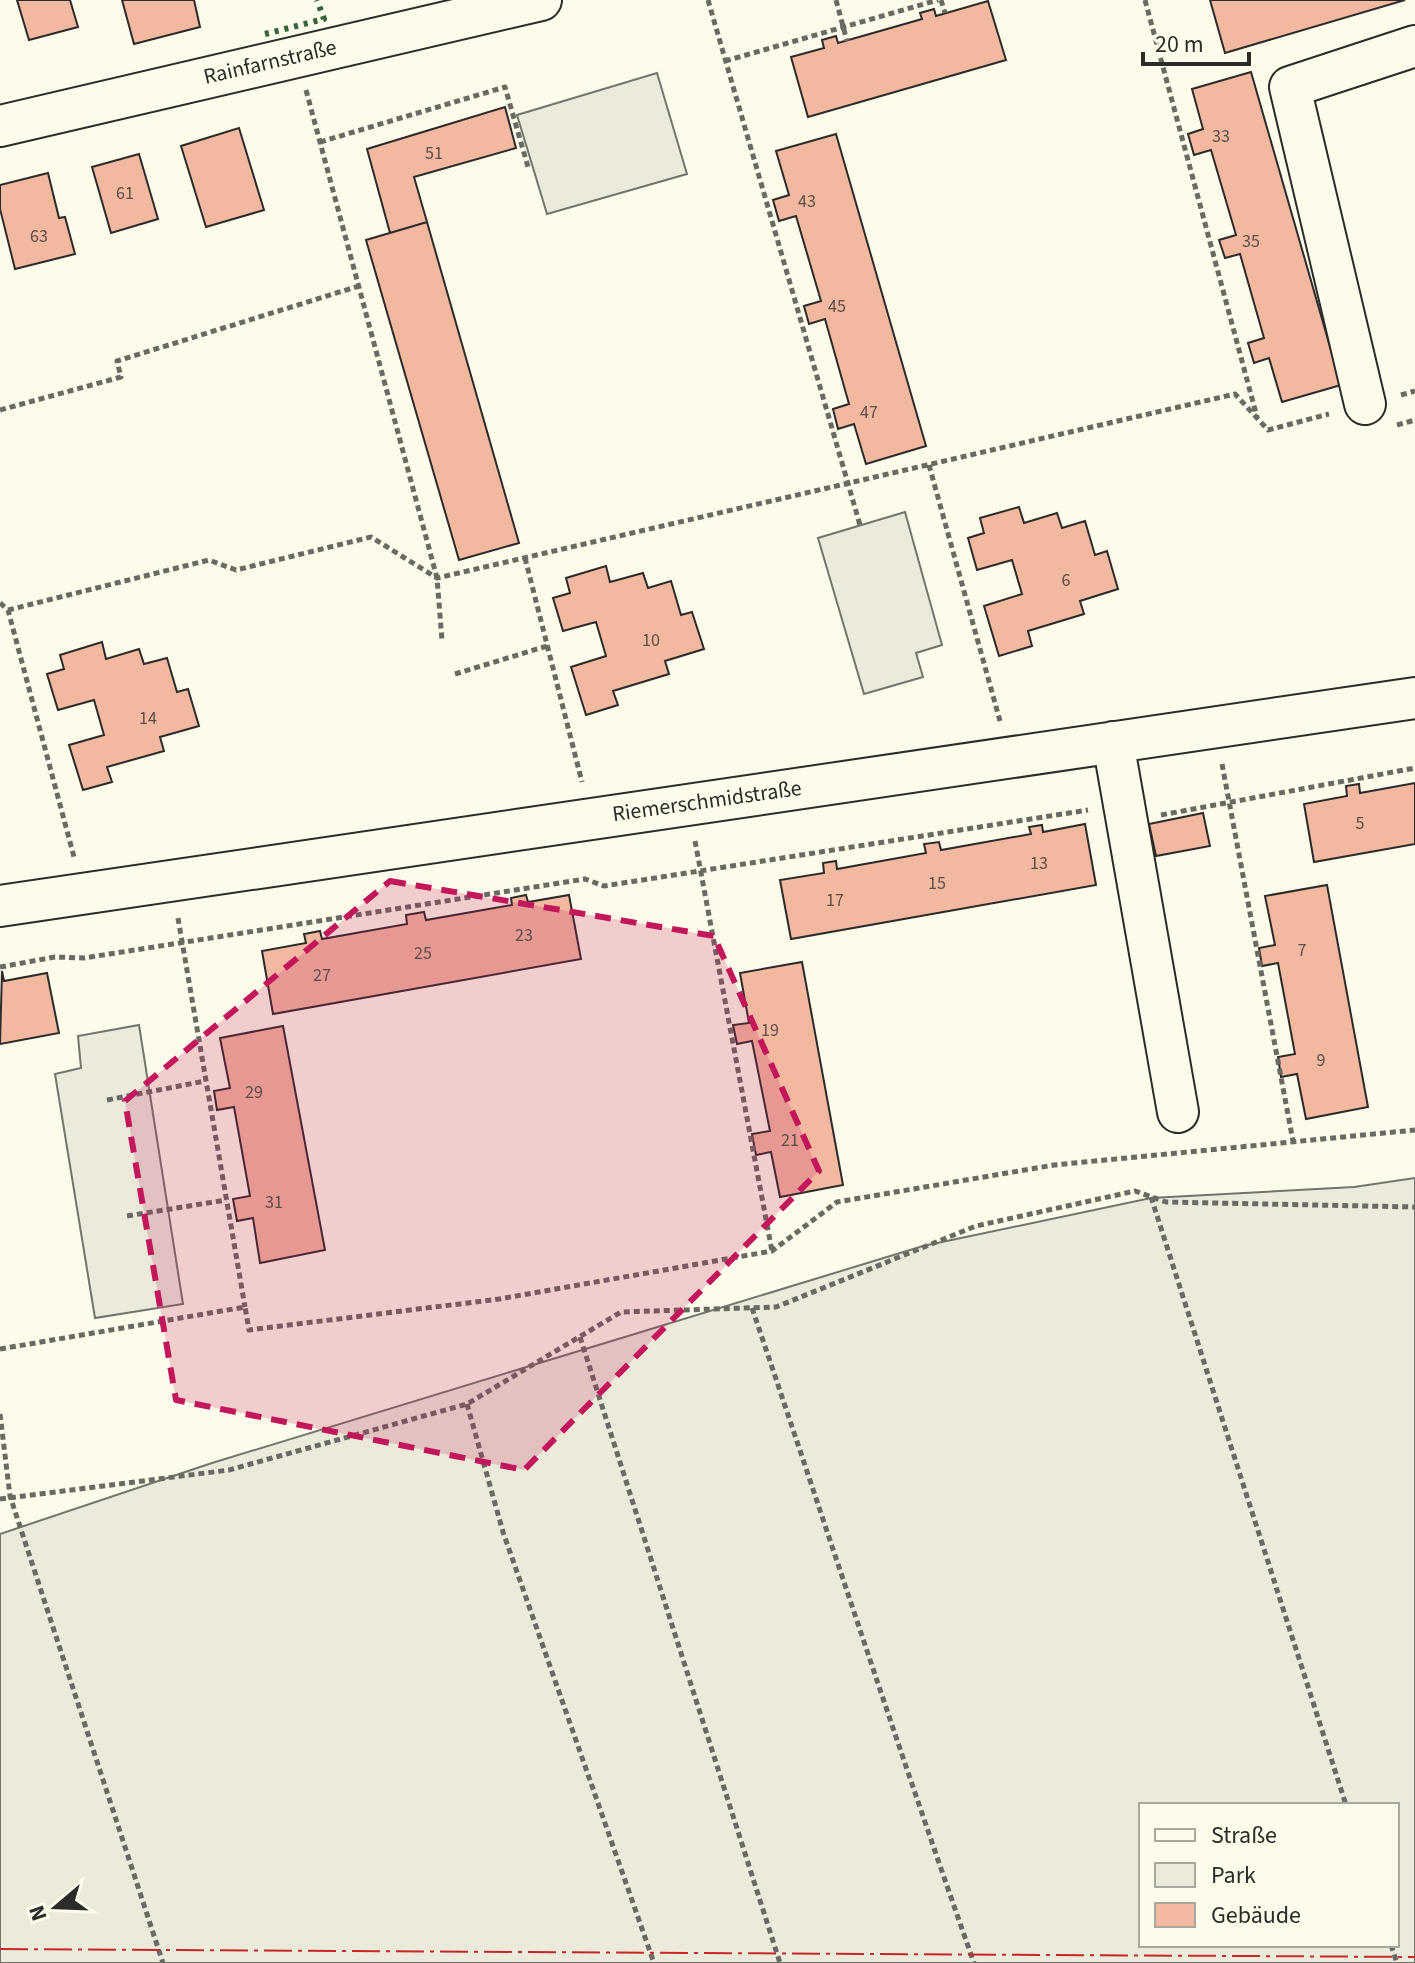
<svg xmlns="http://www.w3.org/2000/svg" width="1415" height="1963" viewBox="0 0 1415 1963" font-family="'Source Sans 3',sans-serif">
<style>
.green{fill:#ecebdb;stroke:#74746e;stroke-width:2;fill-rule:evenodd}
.parking{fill:#eceadb;stroke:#74746e;stroke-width:2}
.building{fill:#f2b8a0;stroke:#2b2b2b;stroke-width:2}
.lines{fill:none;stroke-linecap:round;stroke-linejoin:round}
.minor-casing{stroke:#2b2b2b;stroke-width:44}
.path{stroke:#6a6964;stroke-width:5;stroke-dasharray:6 4;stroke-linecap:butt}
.minor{stroke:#fdfbea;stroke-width:40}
.hedge{stroke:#34623c;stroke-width:6;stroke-dasharray:4 6;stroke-linecap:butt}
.power{stroke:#c62828;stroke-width:2;stroke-dasharray:28 6 4 6;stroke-linecap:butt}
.marked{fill:#c2185b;fill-opacity:0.2;stroke:#c2185b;stroke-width:6;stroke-dasharray:16 10;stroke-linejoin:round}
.labels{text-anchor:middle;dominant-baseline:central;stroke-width:6;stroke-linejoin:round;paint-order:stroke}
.number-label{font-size:18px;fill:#5d4e48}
.street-label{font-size:22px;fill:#2b2b2b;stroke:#fdfbea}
</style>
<rect width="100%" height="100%" fill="#fdfbea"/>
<path class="green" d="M1415,1178V1963H0V1534L212,1463L923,1246L1151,1198L1354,1187ZM1141,1805H1397V1945H1141Z"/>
<path class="parking" d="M657,73L687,174L547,214L517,115Z
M905,512L942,645L916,653L923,677L864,694L818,538Z
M139,1025L183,1304L95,1318L55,1074L81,1068L78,1036Z"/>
<path class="building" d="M17,0H70L78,27L29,40Z
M122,0H194L200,27L134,44Z
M1210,0H1405L1225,53Z
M988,1L1006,60L808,117L791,57L824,48L822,40L836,36L838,43L922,19L920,13L934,9L936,16Z
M1251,72L1341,385L1282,402L1269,358L1254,363L1248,343L1264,338L1240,254L1225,258L1219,240L1236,235L1211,150L1194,155L1188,134L1203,129L1192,89Z
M505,107L516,148L414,177L427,222L390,233L367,149Z
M239,128L264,210L206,227L181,146Z
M836,134L926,446L866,464L854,424L838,429L833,409L849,404L825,319L809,324L804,306L821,301L796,216L779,221L773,200L789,195L776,151Z
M139,154L158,219L111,233L92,167Z
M48,173L59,218L65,217L75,254L15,269L0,209V185Z
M427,222L519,543L459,560L366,240Z
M1019,507L1024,523L1057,513L1062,528L1085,521L1095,555L1107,551L1118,589L1080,601L1084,614L1028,631L1032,646L999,656L984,606L1022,594L1012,560L977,570L968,538L984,533L980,518Z
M606,566L610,582L643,573L648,588L671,581L681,615L692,612L704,649L665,661L669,674L613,691L618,705L586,715L571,667L606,656L596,622L563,631L553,598L570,593L566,578Z
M102,642L106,659L139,649L144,664L167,658L177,692L188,689L199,726L160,737L164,751L107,767L112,782L83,790L69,745L104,735L94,700L58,710L47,674L64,669L60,655Z
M1415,783V844L1314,862L1304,804L1347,796L1346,786L1359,784L1360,793Z
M1203,813L1210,846L1156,856L1149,824Z
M1085,824L1096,885L791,939L780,880L824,873L823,863L836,861L837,869L926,853L924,844L939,842L941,850L1031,834L1029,827L1042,825L1043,832Z
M1327,885L1368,1107L1306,1119L1297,1074L1281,1077L1278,1057L1295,1054L1278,963L1262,966L1259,948L1275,945L1265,896Z
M526,895L528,902L569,895L581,959L273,1014L262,951L306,943L304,934L320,931L322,939L407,924L406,915L424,912L426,920L512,905L511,898Z
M802,962L843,1185L780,1197L771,1152L756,1155L752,1134L770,1131L752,1041L737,1044L733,1025L749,1023L740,973Z
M2,971L4,981L47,973L59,1033L0,1044Z
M283,1026L325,1250L260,1263L253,1218L237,1221L233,1199L250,1196L234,1107L217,1110L214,1091L230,1088L220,1038Z"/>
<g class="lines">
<defs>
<path id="minor" d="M0,126L541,0
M1365,404L1290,87L1415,46
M1113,742L1178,1112
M0,906L1415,698"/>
</defs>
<use href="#minor" class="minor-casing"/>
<path class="path" d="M708,0L860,525
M836,0L847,41
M941,0L945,13
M1145,0L1257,417
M725,61L938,0
M306,90L437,578L442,640
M320,142L505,87L528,167
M1401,395L1415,391
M0,410L121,377L117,361L359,286
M1397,425L1415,420
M929,465L1000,721
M525,558L582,782
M0,603L8,610L74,857
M8,610L209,560L236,570L371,537L437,578L1235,394L1268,430L1329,414
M455,674L547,646
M1222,764L1293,1141
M1161,815L1415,768
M695,841L772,1251
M178,918L245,1307
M0,967L55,957L84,958L585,879L604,886L1088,810
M107,1100L205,1081
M1151,1197L1346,1805
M127,1216L226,1200
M752,1308C826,1526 897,1745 974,1963
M580,1337L780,1963
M0,1349L245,1307L249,1330L499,1299L772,1251L837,1202L1054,1165L1415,1130
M467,1404L503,1532L654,1963
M0,1414L10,1496L163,1963
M0,1499L229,1470L467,1404L621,1312L776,1307L976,1226L1135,1191L1166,1202L1415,1207
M1391,1945L1397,1963"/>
<use href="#minor" class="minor"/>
<path class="hedge" d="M265,34L324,19L317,0"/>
<path class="power" d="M0,1949L1415,1957"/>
</g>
<path class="marked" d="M390,881L714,936L819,1171L524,1470L176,1400L125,1101Z"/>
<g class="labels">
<g class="number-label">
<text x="1221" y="136">33</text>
<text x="434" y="153">51</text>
<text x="125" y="193">61</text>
<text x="807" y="201">43</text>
<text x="39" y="236">63</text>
<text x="1251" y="241">35</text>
<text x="837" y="306">45</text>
<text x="869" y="412">47</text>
<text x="1066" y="580">6</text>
<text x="651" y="640">10</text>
<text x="148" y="718">14</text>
<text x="1360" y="823">5</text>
<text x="1039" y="863">13</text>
<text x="937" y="883">15</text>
<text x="835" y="900">17</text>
<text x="524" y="935">23</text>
<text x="1302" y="950">7</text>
<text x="423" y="953">25</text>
<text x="322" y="975">27</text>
<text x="770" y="1030">19</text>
<text x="1321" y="1060">9</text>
<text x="254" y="1092">29</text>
<text x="790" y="1140">21</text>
<text x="274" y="1202">31</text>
</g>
<g class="street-label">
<text transform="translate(270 62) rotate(-13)">Rainfarnstraße</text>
<text transform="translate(707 801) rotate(-8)">Riemerschmidstraße</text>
</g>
</g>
<rect x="1139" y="1803" width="260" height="144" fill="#fdfbea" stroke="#a9a89e" stroke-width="2"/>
<rect x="1155" y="1829" width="40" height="12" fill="#fdfbea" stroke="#a9a89e" stroke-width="2"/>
<text x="1211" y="1843" font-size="24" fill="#2b2b2b">Straße</text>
<rect x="1155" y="1863" width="40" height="24" fill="#ecebdb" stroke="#a9a89e" stroke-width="2"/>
<text x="1211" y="1883" font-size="24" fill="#2b2b2b">Park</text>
<rect x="1155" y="1903" width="40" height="24" fill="#f2b8a0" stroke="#a9a89e" stroke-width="2"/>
<text x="1211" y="1923" font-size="24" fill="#2b2b2b">Gebäude</text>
<g transform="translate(56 1907) rotate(251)" stroke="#fdfbea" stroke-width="6" paint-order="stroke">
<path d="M0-6L14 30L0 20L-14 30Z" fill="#2b2b2b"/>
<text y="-12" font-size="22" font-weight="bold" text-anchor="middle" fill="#2b2b2b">N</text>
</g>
<path d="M1143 52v12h106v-12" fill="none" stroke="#2b2b2b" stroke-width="4"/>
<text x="1155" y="52" font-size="24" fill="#2b2b2b" stroke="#fdfbea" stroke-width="6" paint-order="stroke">20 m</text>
</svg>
